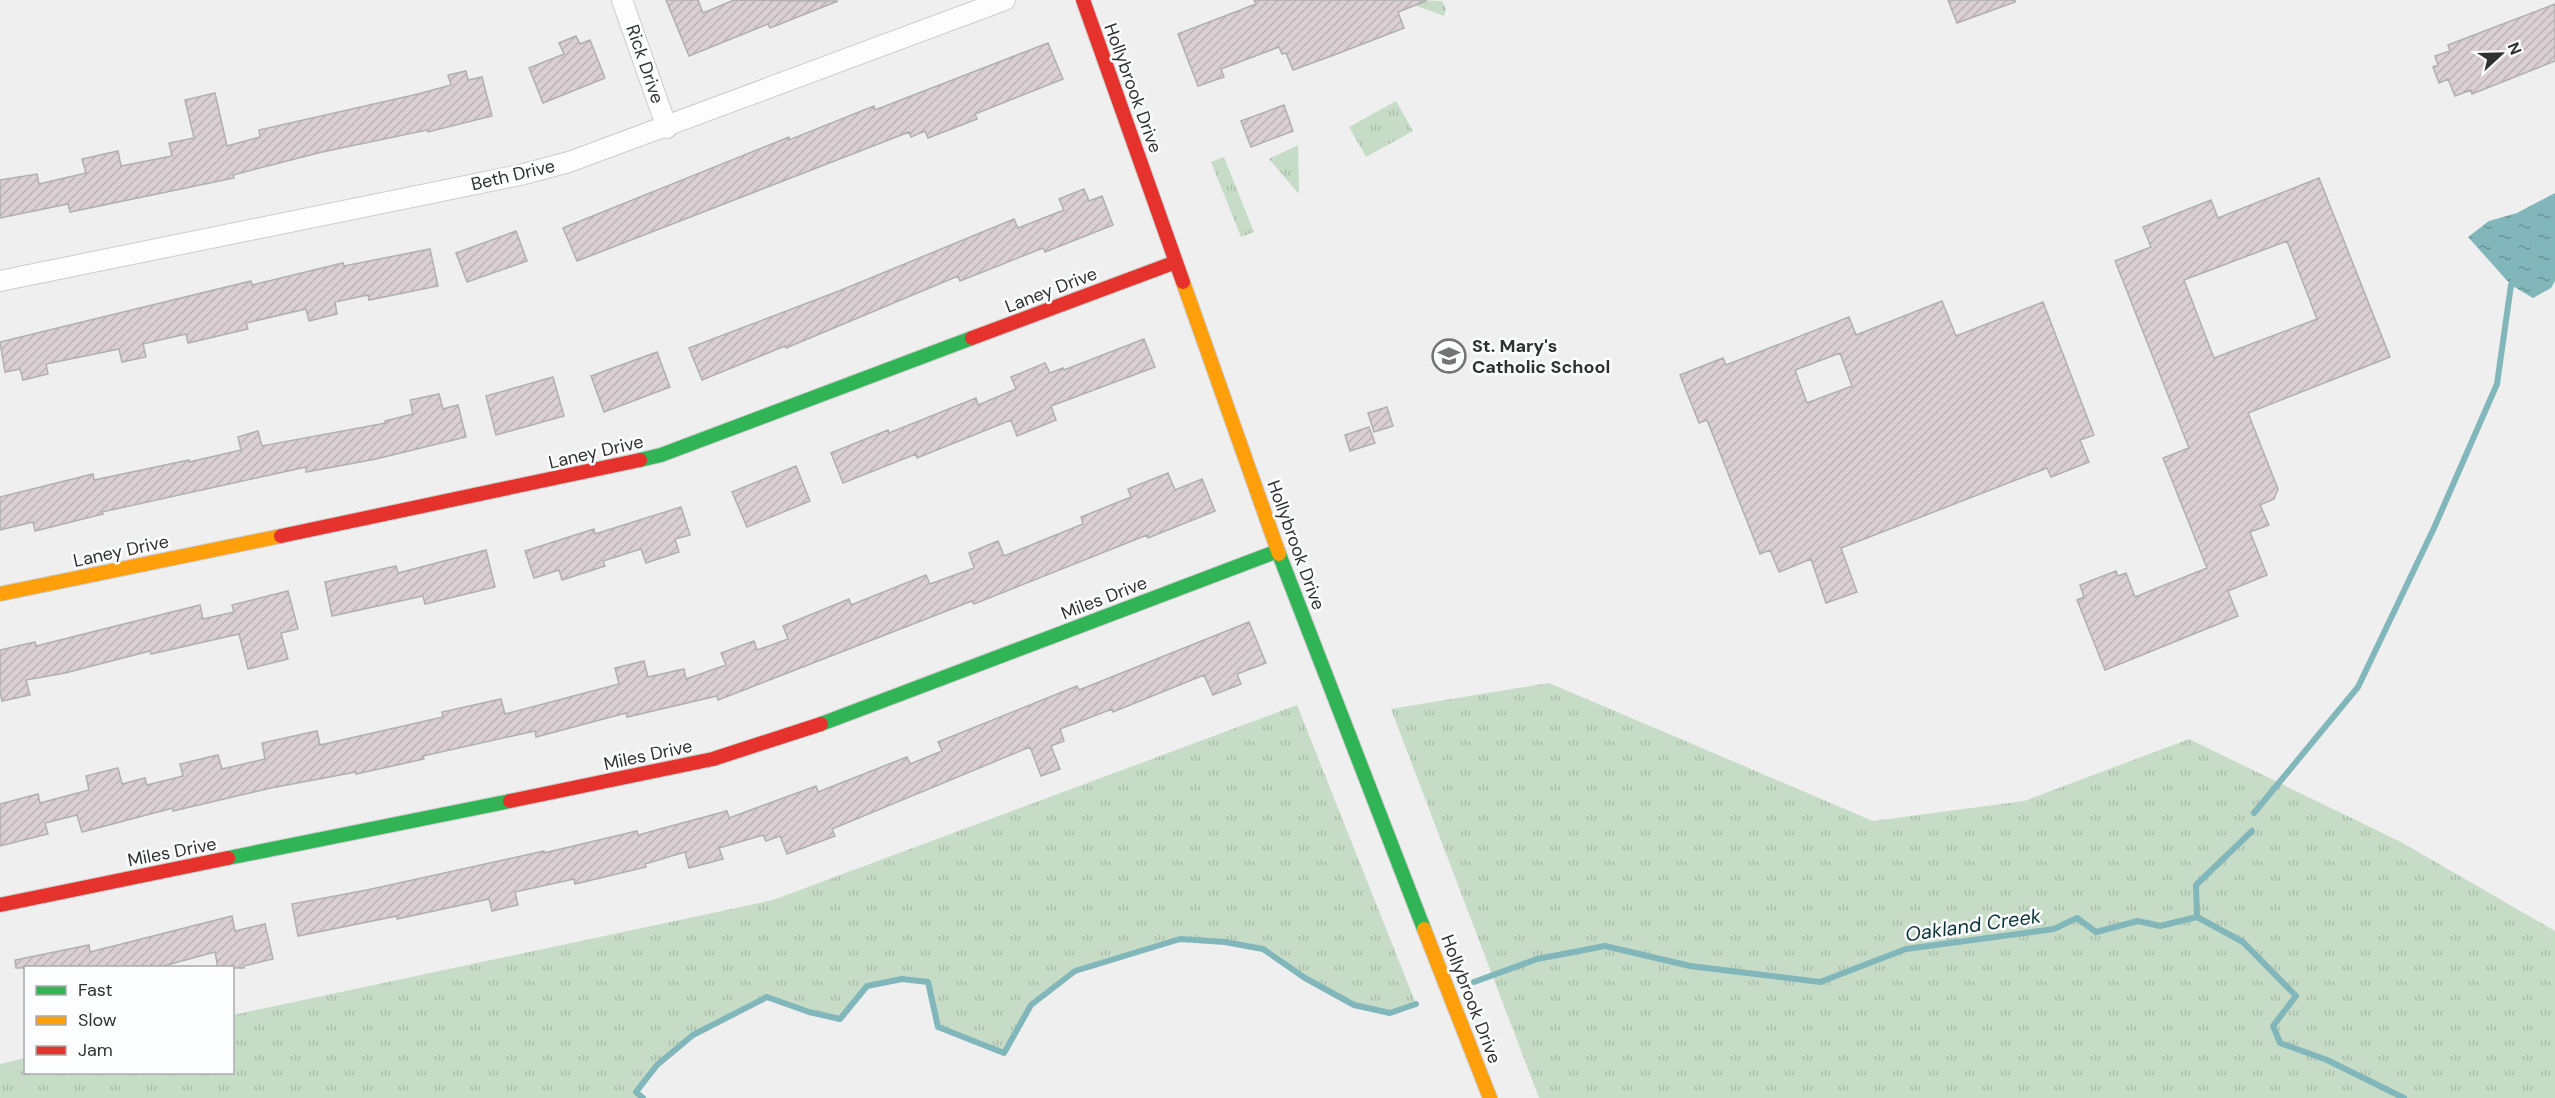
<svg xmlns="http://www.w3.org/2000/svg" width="2555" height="1098" viewBox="0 0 2555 1098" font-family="'DM Sans',sans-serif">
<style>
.grass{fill:url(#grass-tufts)}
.water{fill:url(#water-ripples)}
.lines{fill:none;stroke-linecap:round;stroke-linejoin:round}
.stream{stroke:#81b6ba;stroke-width:6}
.building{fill:url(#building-hatch);stroke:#b0b0b0;stroke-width:1.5;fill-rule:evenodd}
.street-casing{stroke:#ccc;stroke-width:22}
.fast-casing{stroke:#ccc;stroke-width:16}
.slow-casing{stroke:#ccc;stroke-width:16}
.jam-casing{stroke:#ccc;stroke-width:16}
.street{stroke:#fdfdfd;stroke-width:20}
.fast{stroke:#30b455;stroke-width:14}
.slow{stroke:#ff9f0a;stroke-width:14}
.jam{stroke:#e5322d;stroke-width:14}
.labels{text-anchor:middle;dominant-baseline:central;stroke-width:5;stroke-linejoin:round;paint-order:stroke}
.street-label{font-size:18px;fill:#313132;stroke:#fbfdfe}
.poi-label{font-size:18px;font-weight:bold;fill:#313132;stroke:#fbfdfe;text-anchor:start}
.water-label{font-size:20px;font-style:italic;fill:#0d3336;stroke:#fbfdfe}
</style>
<defs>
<pattern id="grass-tufts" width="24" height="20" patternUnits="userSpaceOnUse" patternTransform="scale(1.5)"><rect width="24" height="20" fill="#c7dcc7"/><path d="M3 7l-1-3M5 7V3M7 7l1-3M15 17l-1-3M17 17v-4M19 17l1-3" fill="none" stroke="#abbdab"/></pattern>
<pattern id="water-ripples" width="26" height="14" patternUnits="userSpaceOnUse" patternTransform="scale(1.5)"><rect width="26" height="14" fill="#81b6ba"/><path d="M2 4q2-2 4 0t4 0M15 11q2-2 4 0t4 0" fill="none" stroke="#6a9598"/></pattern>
<pattern id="building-hatch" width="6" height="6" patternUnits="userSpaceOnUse" patternTransform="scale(1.5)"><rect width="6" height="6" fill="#dacfd2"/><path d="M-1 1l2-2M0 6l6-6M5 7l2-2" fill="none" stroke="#bcb2b5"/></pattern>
</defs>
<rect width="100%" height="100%" fill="#efefef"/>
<path class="grass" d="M1416,0L1442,1L1446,9L1444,16L1414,5Z
M1396,101L1413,131L1366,157L1349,127Z
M1298,145L1299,194L1269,159Z
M1224,157L1254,232L1241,237L1211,162Z
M1549,683L1873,821L2024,801L2189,739L2401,842L2555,931V1098H1539L1391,709Z
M1297,705L1416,1004L1390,1013L1354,1005L1263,949L1180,939L1075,971L1031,1005L1004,1053L938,1027L928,983L902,979L867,986L840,1019L767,997C710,1024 675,1040 636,1092L643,1098H0V1064L25,1058L26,1072H232L233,1015L773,900Z"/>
<path class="water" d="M2555,193V281L2551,288L2533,298L2511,285L2468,237L2489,221L2517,213Z"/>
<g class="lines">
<path class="stream" d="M2254,813L2358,687L2434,528L2497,384L2511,285L2516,278
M2197,917L2196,885L2252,831
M1474,982L1537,959L1605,946L1690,966L1820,982L1906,949L2054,929L2077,918L2096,932L2138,921L2160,926L2197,917L2243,942L2296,996L2273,1026L2280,1043L2327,1060L2404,1098
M643,1098L636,1092L657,1065L693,1035L767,997L809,1012L840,1019L867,986L902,979L928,982L938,1027L1004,1053L1031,1005L1075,971L1180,939L1225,942L1263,949L1305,978L1354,1005L1390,1013L1416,1004"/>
</g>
<path class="building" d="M666,0H698L703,13L734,0L838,1L770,28L768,24L689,56Z
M1254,0H1426V1L1398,12L1404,28L1334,55L1293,70L1286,53L1282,54L1279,47L1221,69L1224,77L1198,86L1178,34L1256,4Z
M1948,0H2015V2L1957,23Z
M2555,4V61L2472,94L2471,90L2455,96L2448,79L2439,83L2433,67L2438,65L2435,56L2450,51L2448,45Z
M576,36L580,44L590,40L605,78L543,103L529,68L564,54L559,43Z
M1048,43L1063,79L975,114L977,119L928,138L925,131L911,137L909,132L577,261L563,228L789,137V140L874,106L875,110Z
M466,71L468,80L482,77L492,116L428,132L427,130L322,152L233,175L234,178L70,212L68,204L0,218V180L37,174L39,184L86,173L82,159L118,151L121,166L172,156L169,143L194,138L185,100L215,93L227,146L260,137L259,130L418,94L451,85L448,75Z
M1284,105L1293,131L1251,147L1241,121Z
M2319,178L2390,357L2248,413L2278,489L2274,499L2260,505L2269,525L2250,532L2267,575L2228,591L2238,616L2105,670L2077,600L2084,597L2080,585L2116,571L2118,576L2126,573L2135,597L2207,568L2163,458L2189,448L2115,261L2151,247L2143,227L2211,200L2218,218ZM2287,241L2317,319L2214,358L2184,280Z
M1084,189L1089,201L1102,196L1113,225L1045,252L1043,248L960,281L958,276L786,348L785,346L702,380L689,348L839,291L1014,219L1018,228L1064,210L1059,199Z
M516,231L527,261L467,282L456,253Z
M430,249L438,286L369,300L368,295L335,302L337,314L309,321L306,309L246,323L248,329L188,343L186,334L143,344L146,357L122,362L119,349L46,364L48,374L23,380L20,369L5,372L0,342L251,281L252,285L343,263L344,266Z
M1942,301L1956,336L2043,302L2094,435L2080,440L2089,462L2051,477L2047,468L1841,548L1857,592L1826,603L1811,559L1779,572L1770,550L1760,554L1707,420L1699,423L1680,375L1723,358L1726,365L1849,317L1856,335ZM1840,353L1852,386L1807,403L1795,370Z
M1144,339L1155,367L1051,406L1056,420L1017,436L1011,420L917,458L916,454L843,483L831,453L888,430L889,433L976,398L978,405L1016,389L1011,377L1045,363L1050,373L1063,368L1064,370Z
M657,352L670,387L604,412L591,376Z
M553,377L564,416L496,435L486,396Z
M439,394L443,409L458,405L466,437L376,459L306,472V467L102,512L103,514L35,531L33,522L0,530V497L93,474L94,480L189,460V462L241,450L238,437L258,431L262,446L386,423L385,421L413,414L410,400Z
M1387,407L1393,426L1374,432L1368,413Z
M1369,427L1375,443L1350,451L1345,435Z
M796,466L810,501L747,527L732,492Z
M1168,473L1175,490L1202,479L1215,511L1148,538L1147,535L974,604L972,601L718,700L717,696L627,717L626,713L536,737L535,731L423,756L424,759L356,774V772L271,788L173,811V808L82,832L77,815L45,823L48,834L0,846V804L38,794L40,803L89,790L86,776L118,768L122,784L145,778L147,785L183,776L180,764L218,755L222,769L265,759L262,743L317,731L320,745L443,717L442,712L501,699L505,714L619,684L615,668L644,661L648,677L684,669L686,679L726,665L721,653L754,641L757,650L788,639L783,626L849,599L851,605L926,575L930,584L974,568L969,553L998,541L1004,556L1083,524L1081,517L1131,497L1128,489Z
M681,507L690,535L675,539L679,552L646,563L641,549L603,561L605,566L562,580L559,570L534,578L525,551L594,529L595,534Z
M486,550L495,587L425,604L423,596L332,616L325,582L396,566L398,573Z
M288,591L298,629L281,633L288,659L248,669L239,634L151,654L150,651L65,673L26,680L30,695L2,701L0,692V650L35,642L36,646L200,605L203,619L234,612L232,605Z
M1249,622L1266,663L1237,674L1241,684L1213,695L1204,675L1113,712L1112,709L1060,729L1064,741L1051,746L1060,769L1041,776L1030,747L832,829L835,836L787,854L780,836L766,841L763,835L719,848L723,859L689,868L685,852L645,864L646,867L575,884L574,879L515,892L518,905L492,911L489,899L397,919V916L298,936L292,904L367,890L544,851V853L637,831L638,835L727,811L729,818L816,786L818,792L907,757L910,764L942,751L938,742L1077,686L1079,690Z
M232,916L235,931L265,924L273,959L244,966V968H218L215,952L156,968H16L15,960L89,945L90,952Z"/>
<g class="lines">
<defs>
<path id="street" d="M622,0L667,128
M0,281L520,175L569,162L1005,0"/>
<path id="fast" d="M640,460L661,455L972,338
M1279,554L1424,929
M821,724L1278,551
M228,858L510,801"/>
<path id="slow" d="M1183,282L1279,554
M0,594L281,536
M1424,929L1490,1098"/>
<path id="jam" d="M1083,0L1183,282
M972,338L1176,262
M281,536L640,460
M510,801L713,759L821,724
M0,905L228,858"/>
</defs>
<use href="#street" class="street-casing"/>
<use href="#fast" class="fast-casing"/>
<use href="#slow" class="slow-casing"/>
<use href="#jam" class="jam-casing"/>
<use href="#street" class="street"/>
<use href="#fast" class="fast"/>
<use href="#slow" class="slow"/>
<use href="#jam" class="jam"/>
</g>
<defs>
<symbol id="school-ring" viewBox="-11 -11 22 22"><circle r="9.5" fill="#fbfdfe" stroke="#747474" stroke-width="1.5"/><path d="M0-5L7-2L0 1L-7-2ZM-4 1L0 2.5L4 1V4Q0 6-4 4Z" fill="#747474"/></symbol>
</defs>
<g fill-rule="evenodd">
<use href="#school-ring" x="1430" y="337" width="38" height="38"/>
</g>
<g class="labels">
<g class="street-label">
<text transform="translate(645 64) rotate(71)">Rick Drive</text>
<text transform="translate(1133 88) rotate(70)">Hollybrook Drive</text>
<text transform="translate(513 175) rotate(-13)">Beth Drive</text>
<text transform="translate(1051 290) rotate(-21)">Laney Drive</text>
<text transform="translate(596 452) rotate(-13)">Laney Drive</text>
<text transform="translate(1296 545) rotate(70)">Hollybrook Drive</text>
<text transform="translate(121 551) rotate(-12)">Laney Drive</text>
<text transform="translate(1104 598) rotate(-21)">Miles Drive</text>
<text transform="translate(648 755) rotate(-12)">Miles Drive</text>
<text transform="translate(172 852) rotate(-11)">Miles Drive</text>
<text transform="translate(1471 999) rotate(69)">Hollybrook Drive</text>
</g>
<g class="poi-label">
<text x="1472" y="346">St. Mary's<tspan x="1472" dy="21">Catholic School</tspan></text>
</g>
<g class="water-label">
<text transform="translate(1973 925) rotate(-8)">Oakland Creek</text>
</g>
</g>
<rect x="24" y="966" width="210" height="108" fill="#fbfdfe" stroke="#aaabac" stroke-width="1.5"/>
<rect x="36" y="986" width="30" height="9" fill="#30b455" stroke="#aaabac" stroke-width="1.5"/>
<text x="78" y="996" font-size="18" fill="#313132">Fast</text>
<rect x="36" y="1016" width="30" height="9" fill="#ff9f0a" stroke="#aaabac" stroke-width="1.5"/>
<text x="78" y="1026" font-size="18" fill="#313132">Slow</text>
<rect x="36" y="1046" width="30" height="9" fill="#e5322d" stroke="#aaabac" stroke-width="1.5"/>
<text x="78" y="1056" font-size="18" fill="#313132">Jam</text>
<g transform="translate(2501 54) rotate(68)" stroke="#fbfdfe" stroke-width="4.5" paint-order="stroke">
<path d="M0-4.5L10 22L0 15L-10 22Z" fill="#313132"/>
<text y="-9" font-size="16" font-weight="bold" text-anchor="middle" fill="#313132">N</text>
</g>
</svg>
